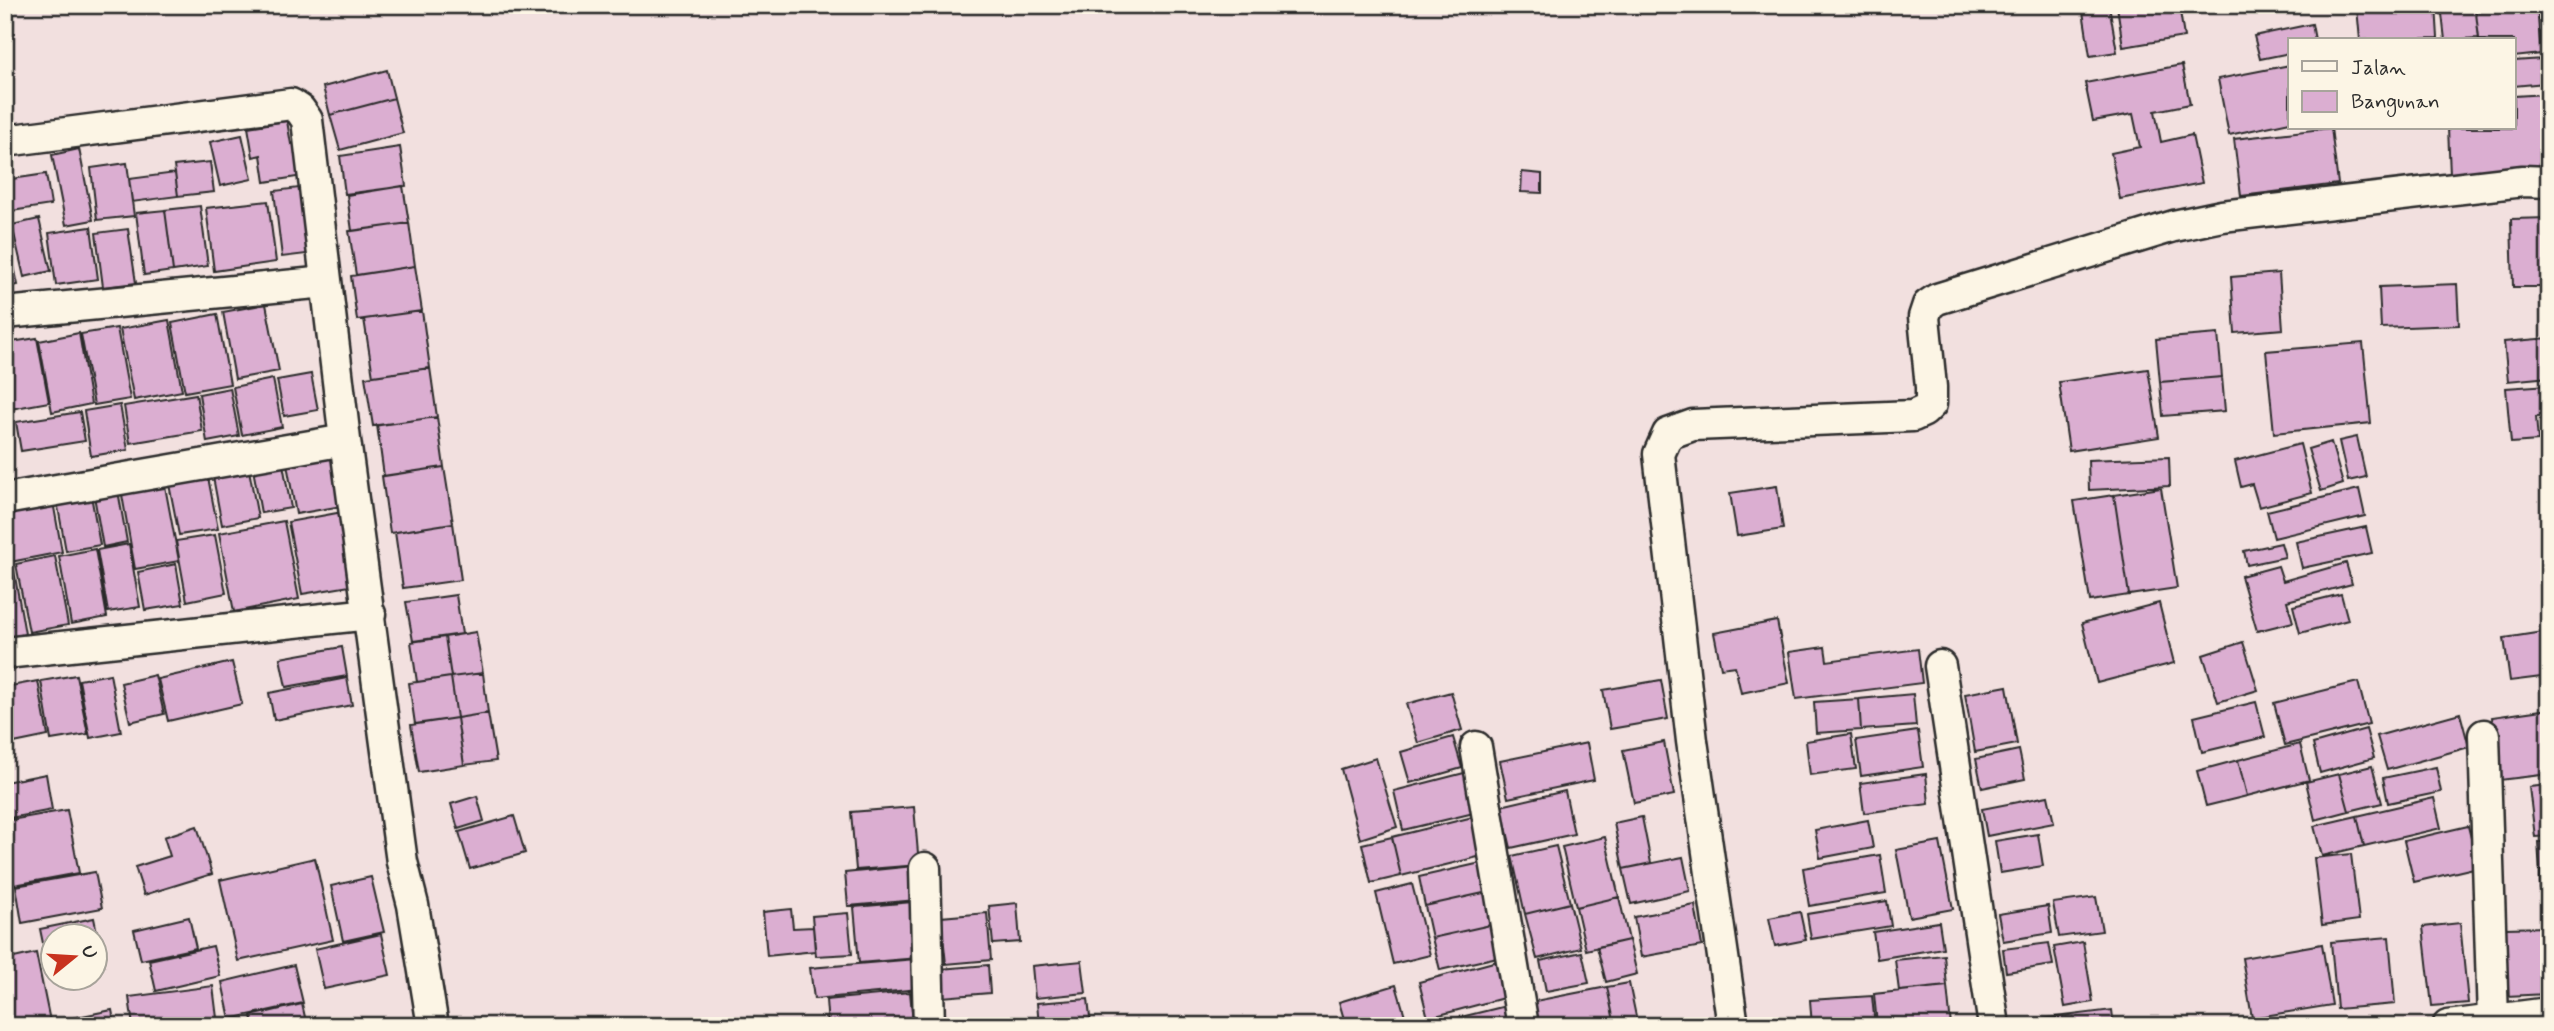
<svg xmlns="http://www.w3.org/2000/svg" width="2554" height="1031" viewBox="0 0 2554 1031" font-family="Mynerve,sans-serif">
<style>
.building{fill:#dbaed1;stroke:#2b2b2b;stroke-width:2}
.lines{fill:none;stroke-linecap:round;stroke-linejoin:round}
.street-casing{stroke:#2b2b2b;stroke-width:35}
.street{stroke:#fcf5e5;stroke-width:30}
</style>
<rect width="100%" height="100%" fill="#f2e0df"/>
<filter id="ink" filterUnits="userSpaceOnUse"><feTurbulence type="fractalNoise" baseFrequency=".0143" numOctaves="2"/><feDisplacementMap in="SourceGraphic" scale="14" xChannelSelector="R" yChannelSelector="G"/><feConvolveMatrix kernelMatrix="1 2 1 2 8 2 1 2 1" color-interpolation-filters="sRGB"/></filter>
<g filter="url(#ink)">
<path class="building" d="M2082,5H2109L2117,52L2090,56Z
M2179,5L2184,37L2123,47L2117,6Z
M2383,5H2436L2438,38L2360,40L2357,8Z
M2441,5H2475L2479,38L2445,40Z
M2475,5H2537V6L2476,12Z
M2537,6L2541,54L2514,57V40H2479L2476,12Z
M2312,24L2315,40H2290V53L2260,59L2254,36Z
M2543,59L2545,83L2514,86V61Z
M2182,65L2190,104L2155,111L2161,142L2192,135L2202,183L2120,199L2111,153L2140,147L2133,114L2093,121L2085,83Z
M2290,65V122L2229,135L2218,79Z
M387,70L394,98L330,115L323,87Z
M2546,94L2549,168L2450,174L2448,128H2514V96Z
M394,98L403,133L340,150L330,115Z
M287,121L291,144L298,143L303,176L265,182L261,155L253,157L248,127Z
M2331,128L2338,184L2241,196L2234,139Z
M242,135L252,179L220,186L210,142Z
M400,147L406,186L345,194L340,156Z
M79,149L93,220L66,225L52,155Z
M210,162L214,192L178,196L174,166Z
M127,163L134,216L97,220L91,168Z
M1522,172L1542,174V193L1521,192Z
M175,173L178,196L132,202L129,179Z
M46,174L51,205L5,212V180Z
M403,186L409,223L352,231L347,195Z
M307,187L315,253L282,257L274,191Z
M268,201L276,262L214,271L206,208Z
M200,206L208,266L173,271L165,210Z
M165,210L173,271L144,275L136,213Z
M2549,218V287H2513L2511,219Z
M39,219L51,271L24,277L12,225Z
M409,223L415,266L356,275L349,231Z
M5,224L18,285L5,287Z
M91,227L98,279L56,285L49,233Z
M128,229L136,283L103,287L96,233Z
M415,266L422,311L357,320L351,276Z
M2279,273L2283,329L2235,333L2231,277Z
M2457,284L2459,325L2381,328L2379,287Z
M266,304L279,371L235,379L223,312Z
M422,311L430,368L373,376L364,319Z
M217,314L230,384L185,392L172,323Z
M169,320L182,391L134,400L120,329Z
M117,328L130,399L94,405L81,334Z
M79,333L91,404L52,412L39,341Z
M2218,334L2222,377L2160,382L2156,339Z
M37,338L49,402L10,409L5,382V343Z
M2549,338V377L2508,381L2504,342Z
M2363,343L2371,423L2274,433L2266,351Z
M430,368L437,417L373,426L365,377Z
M2148,369L2159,437L2069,451L2059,382Z
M311,374L318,410L284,416L277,380Z
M2222,377L2225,411L2163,416L2160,382Z
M273,379L282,427L242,435L233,387Z
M2549,385V416L2536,417L2538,441L2511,443L2506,388Z
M230,388L239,436L207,442L199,394Z
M196,394L202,431L130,443L124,406Z
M120,405L128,450L91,456L84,411Z
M80,412L85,441L21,451L16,422Z
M437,417L444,467L384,476L377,425Z
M2357,437L2366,477L2348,481L2339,441Z
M2331,442L2343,484L2321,491L2308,449Z
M2300,444L2312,493L2259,507L2252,484L2241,487L2235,461Z
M343,453L353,504L296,514L287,464Z
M2169,457L2170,486L2089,490L2088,460Z
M283,464L291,508L261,513L253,469Z
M444,467L453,523L390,533L382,476Z
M249,470L258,518L222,525L213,477Z
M207,472L218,529L179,535L168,479Z
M164,481L179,561L135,569L121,489Z
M117,485L127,542L103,547L93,490Z
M1777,486L1783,529L1737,536L1730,493Z
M2161,488L2177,588L2129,595L2114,495Z
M2359,489L2365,516L2274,538L2267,511Z
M90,490L100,545L66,551L56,496Z
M2114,495L2129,595L2090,601L2074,501Z
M52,496L62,552L5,563V505Z
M348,511L362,584L302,594L288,522Z
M284,521L299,599L234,612L219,533Z
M2549,522V555L2542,523Z
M453,523L461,580L403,588L395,532Z
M2366,527L2372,553L2302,568L2296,542Z
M215,535L226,593L187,601L176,541Z
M2281,543L2285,557L2247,565L2244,551Z
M129,544L140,607L108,612L97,550Z
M95,549L107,617L71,624L59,556Z
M55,556L68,625L29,632L16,564Z
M2346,563L2352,584L2287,601L2293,622L2257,631L2241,576L2278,566L2283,581Z
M176,564L183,604L145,610L138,572Z
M13,565L25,634L5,638V567Z
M2341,594L2348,620L2300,633L2293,606Z
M456,595L462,634L413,641L406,602Z
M2159,603L2174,663L2097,683L2082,623Z
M1777,621L1789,683L1741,693L1735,666L1721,668L1714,633Z
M2549,631V676L2510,681L2504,638Z
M476,632L483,673L451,677L445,637Z
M445,637L451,677L417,682L411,642Z
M2243,642L2258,690L2218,702L2203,655Z
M342,647L347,676L286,687L280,658Z
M1825,647L1827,661L1918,649L1922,683L1796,699L1789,652Z
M232,662L242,704L168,721L158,679Z
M483,673L488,713L457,718L451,677Z
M110,674L121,732L90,738L79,680Z
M76,675L88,734L51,740L41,681Z
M155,675L164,714L130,722L121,683Z
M451,677L457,718L415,724L409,683Z
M347,678L352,705L274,720L269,693Z
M1661,680L1668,719L1610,729L1603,690Z
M38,681L48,736L9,744L5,722V687Z
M2358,682L2369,724L2285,745L2274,703Z
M2007,686L2017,744L1975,752L1965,694Z
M1451,692L1462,730L1418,743L1406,704Z
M1913,694L1916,726L1861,730L1859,699Z
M1859,699L1861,730L1816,733L1814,702Z
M2256,702L2265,737L2202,752L2194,717Z
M2549,709V774L2500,780L2492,717Z
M488,713L496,761L464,765L457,718Z
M2460,713L2469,747L2387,770L2377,736Z
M457,718L464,765L419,772L411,725Z
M2366,729L2374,758L2320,773L2313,744Z
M1918,731L1923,767L1861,776L1856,740Z
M1851,734L1856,769L1810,775L1806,741Z
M1453,737L1462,768L1410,783L1401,752Z
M1664,742L1674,795L1634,803L1623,750Z
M1587,743L1594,780L1508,798L1500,761Z
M2300,744L2309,780L2247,796L2238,760Z
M2019,750L2025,779L1982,788L1976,759Z
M1376,758L1397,827L1360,839L1341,769Z
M2238,760L2247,796L2206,806L2197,771Z
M2372,766L2382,803L2349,811L2339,774Z
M2436,767L2441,792L2388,803L2383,778Z
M1468,772L1478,812L1403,830L1394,791Z
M46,774L52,810L10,818L5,782Z
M1926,774L1929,804L1864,813L1860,783Z
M2339,774L2349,811L2315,820L2306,782Z
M2549,785V836L2535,837L2529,787Z
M1565,791L1574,834L1511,848L1501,806Z
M477,796L484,821L458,829L451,804Z
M2048,796L2054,823L1987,836L1982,809Z
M2434,798L2441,828L2364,846L2357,816Z
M914,807L919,865L856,870L851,812Z
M67,810L79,873L14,885L5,839V821Z
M514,816L525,853L470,869L459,832Z
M1477,816L1486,855L1401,876L1392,837Z
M2357,816L2364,846L2322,856L2314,826Z
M1642,817L1651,863L1623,869L1614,823Z
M1868,820L1873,848L1820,858L1815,830Z
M197,826L212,874L144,895L135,867L170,856L164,837Z
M2468,826L2478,867L2414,882L2404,841Z
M2038,834L2043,866L2000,873L1995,841Z
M1392,837L1401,876L1371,883L1362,844Z
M1605,837L1619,897L1576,907L1562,847Z
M1940,842L1953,909L1909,917L1896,850Z
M2538,842H2549V871H2540Z
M5,844L12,880L5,882Z
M1556,846L1570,903L1525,914L1512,856Z
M2351,854L2359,920L2322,925L2314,858Z
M1880,855L1886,893L1809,906L1803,868Z
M1683,857L1690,891L1631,904L1623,869Z
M315,858L333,940L238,961L220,880Z
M1481,863L1488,892L1425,906L1419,877Z
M914,866L917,900L848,906L845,873Z
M2540,871H2549V889H2540Z
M95,872L102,908L22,923L16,886Z
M371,877L384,932L343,941L331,886Z
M1412,884L1430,955L1393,964L1376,893Z
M1488,892L1495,924L1432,938L1425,906Z
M1619,897L1629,940L1586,950L1576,907Z
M2096,897L2102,931L2059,937L2053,903Z
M1887,901L1891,926L1811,939L1807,914Z
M913,902L918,958L859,963L854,907Z
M1017,903L1020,942L993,944L989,906Z
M1570,903L1581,948L1537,959L1525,914Z
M1695,905L1702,946L1641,957L1634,917Z
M2048,906L2052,933L2003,941L1998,914Z
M791,909L793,928L813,927L815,951L767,956L763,912Z
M1800,912L1806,940L1775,946L1769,918Z
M848,913L852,954L816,956L812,916Z
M987,913L991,960L946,964L941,917Z
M189,917L196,948L141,960L134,930Z
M94,918L104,966L94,968V936H52V976L50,977L40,929Z
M1939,922L1943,948L1877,959L1873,932Z
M2460,923L2468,1003L2432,1006L2423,927Z
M1495,924L1502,956L1440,970L1432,938Z
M2549,927L2548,994L2506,996L2505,928Z
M381,934L390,975L324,989L315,949Z
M2389,937L2395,1004L2337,1009L2331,942Z
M1629,940L1637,974L1606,982L1597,947Z
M2083,942L2093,1002L2065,1007L2054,947Z
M2049,943L2053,965L2006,972L2003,949Z
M2322,944L2332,1005L2252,1018L2242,958Z
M213,946L220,976L156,991L149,960Z
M1582,952L1589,983L1546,991L1540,961Z
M36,953L50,1021L27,1026H5V960Z
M1944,955L1947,986L1899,991L1895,960Z
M916,959L919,989L814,999L810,968Z
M1501,960L1511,996L1428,1018L1419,982Z
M1082,961L1086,993L1035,998L1032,966Z
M294,965L303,1003L230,1019L222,982Z
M988,965L990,993L942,997L940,969Z
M1629,983L1638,1026H1615L1607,987Z
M1396,985L1408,1026H1346L1339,1002Z
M213,986L218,1026H133L129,997Z
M1947,986L1951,1026H1902V1021L1877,1024L1874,994Z
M1607,987L1615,1026H1535L1530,1002Z
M910,992L913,1023L828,1026L826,1000Z
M1872,996L1875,1026H1812L1810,1000Z
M1088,999L1091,1026H1039L1037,1003Z
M302,1004L307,1026H254L251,1016Z
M1506,1006L1511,1026H1455L1453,1019Z
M112,1010L115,1026H73L72,1018Z
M2112,1010L2114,1026H2008V1023Z
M1015,1018V1026L943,1024Z
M1453,1019L1455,1026H1424Z"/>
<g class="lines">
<defs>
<path id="street" d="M5,141L291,104L300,110L307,120L345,440L402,862L413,905L433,1026
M5,313L326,282
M5,499L345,440
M5,653L370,614
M1940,666L1994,1026
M2484,735L2493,1020
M1476,747L1523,1026
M925,868L929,1026
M1733,1026L1692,741L1659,454L1668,434L1693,425L1913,416L1924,411L1931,404V387L1924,317L1928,305L1937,299L2174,226L2222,216L2523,181L2549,182
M2448,1026L2549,1013"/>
</defs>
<use href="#street" class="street-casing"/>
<use href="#street" class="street"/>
</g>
</g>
<rect width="2554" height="1031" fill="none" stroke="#fcf5e5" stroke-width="28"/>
<rect x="14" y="14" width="2526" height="1003" fill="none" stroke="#2b2b2b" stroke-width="2.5" filter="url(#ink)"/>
<rect x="2288" y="38" width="228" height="91" fill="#fcf5e5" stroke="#a8a49b" stroke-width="2"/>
<rect x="2302" y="61" width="35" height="10" fill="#fcf5e5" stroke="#a8a49b" stroke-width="2"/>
<text x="2351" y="74" font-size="21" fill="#2b2b2b">Jalan</text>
<rect x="2302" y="91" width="35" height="21" fill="#dbaed1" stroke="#a8a49b" stroke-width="2"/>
<text x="2351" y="108" font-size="21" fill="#2b2b2b">Bangunan</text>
<g transform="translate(74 957) rotate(72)"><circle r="33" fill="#fcf5e5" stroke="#a8a49b" stroke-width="2"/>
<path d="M0-5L12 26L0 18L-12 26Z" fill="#c8321e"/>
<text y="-10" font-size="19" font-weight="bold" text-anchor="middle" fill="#2b2b2b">U</text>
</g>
</svg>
